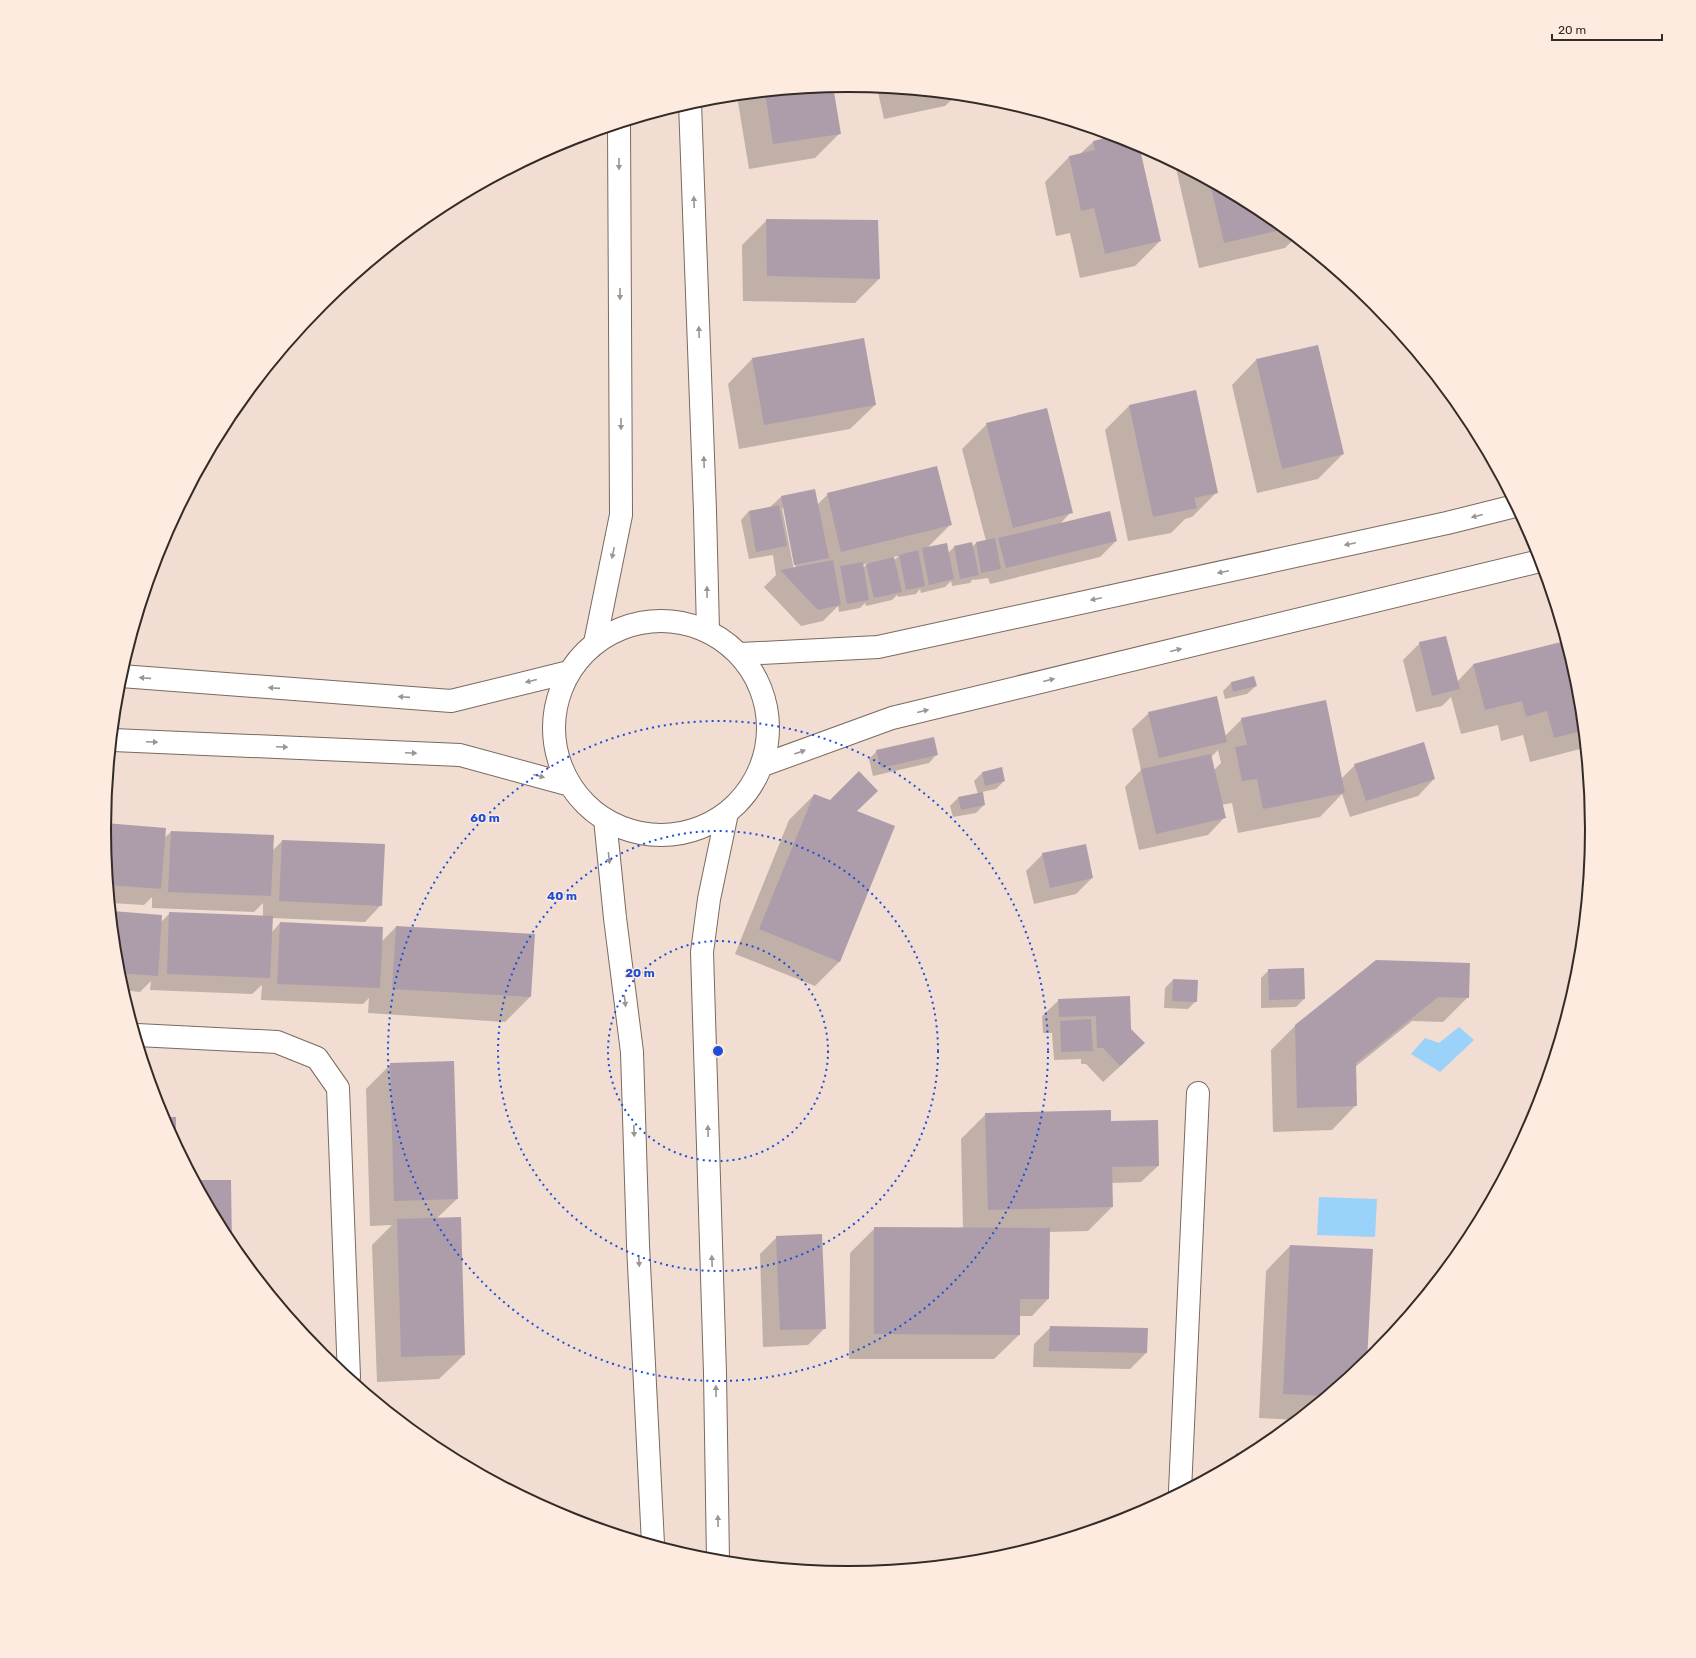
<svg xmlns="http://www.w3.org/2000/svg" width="1696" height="1658" viewBox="0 0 1696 1658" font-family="Rubik,sans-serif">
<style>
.water{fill:#9ad2fa}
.shadow{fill:#0003;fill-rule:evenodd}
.building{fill:#ad9dab}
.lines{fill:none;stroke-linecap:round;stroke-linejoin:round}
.minor-casing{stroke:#7a6a5f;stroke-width:24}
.major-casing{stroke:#7a6a5f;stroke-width:24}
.minor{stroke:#fff;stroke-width:22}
.major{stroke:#fff;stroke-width:22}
.oneway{fill:#999593}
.ring{fill:none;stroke:#1d4ed8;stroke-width:2;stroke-dasharray:2 4}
.rim{fill:none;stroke:#332b27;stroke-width:2}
.centre{fill:#1d4ed8;stroke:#feebdf;stroke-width:2}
.ring-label{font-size:12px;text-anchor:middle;font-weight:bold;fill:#1d4ed8;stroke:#feebdf;stroke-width:3;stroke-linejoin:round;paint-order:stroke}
</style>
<rect width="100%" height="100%" fill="#f1ddd2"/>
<path class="water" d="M1459,1027L1474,1040L1440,1072L1411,1054L1425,1038L1439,1043Z
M1319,1197L1377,1199L1375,1237L1317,1235Z"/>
<path class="shadow" d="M832,87L840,133L815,158L749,169L737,96Z
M877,88L956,96L945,106L884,119Z
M1115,136L1137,144L1160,241L1135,266L1080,278L1070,233L1056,236L1045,182L1069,157L1080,154L1093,142Z
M1175,164L1262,211L1295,238L1285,248L1199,268Z
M767,220L879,279L855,303L743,301L742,245Z
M752,359L875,405L850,429L739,449L728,384Z
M1256,360L1343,454L1318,479L1257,493L1232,385Z
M1129,406L1217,492L1192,517L1185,519L1171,533L1128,541L1105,430Z
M987,424L1071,512L1060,524L1116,541L1100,557L990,584L988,578L974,580L973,579L970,583L952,586L951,581L945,587L921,593L920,589L916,594L898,597L897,595L892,600L866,606L865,603L860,608L839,612L838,606L823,621L801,626L764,587L776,575L773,555L749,559L741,520L749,511L770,507L781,497L814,490L817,505L828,494L950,525L927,548L948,553L954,547H972L976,543L986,541L962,449ZM782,508H784L796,570H794ZM899,556L893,561V557ZM868,563L863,568L862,565Z
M1420,643L1457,682L1473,665L1578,684L1584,748L1530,762L1523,735L1501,741L1498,725L1461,734L1451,697L1442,706L1416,712L1403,660Z
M1232,682L1256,686L1247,694L1225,699L1223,691Z
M1149,713L1225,736L1242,719L1341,779L1355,765L1434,779L1418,796L1350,817L1342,794L1320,817L1238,833L1232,803L1221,805L1224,818L1208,835L1139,850L1125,787L1141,770L1132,729ZM1218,750L1221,763L1214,770L1211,757Z
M877,751L937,754L929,763L873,776L869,759Z
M1001,768L1004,781L996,789L982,792L984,805L976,813L953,817L950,806L958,798L978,794L974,781L982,773Z
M814,795L855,812L840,961L815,986L735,954L789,820Z
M104,824L165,829L164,838L171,832L272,851L282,841L381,905L365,922L272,918L271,933L280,923L382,941L396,927L534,935L530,997L505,1022L368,1013L369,998L363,1004L261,1000L262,985L252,994L150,990L151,981L140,992L123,990L118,974L112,912L161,922L170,913L263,917V903L254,912L152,908V897L144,905L111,903Z
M1043,854L1092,878L1076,894L1034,904L1026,871Z
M1377,961L1468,997L1443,1022L1412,1021L1355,1067L1356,1105L1332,1130L1273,1132L1271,1050L1296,1025Z
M1269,970L1304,999L1296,1007L1261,1008V978Z
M1173,980L1196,1001L1188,1009L1164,1008L1165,988Z
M1129,997L1127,1060L1103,1082L1086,1064H1081V1059L1054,1060L1052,1033H1043L1042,1016L1059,1000Z
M391,1064L457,1199L436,1219L464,1355L439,1379L377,1382L372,1245L392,1225L370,1226L366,1089Z
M986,1114L1110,1122L1158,1166L1141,1182L1112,1183V1207L1088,1231L1049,1232L1048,1299L1032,1316H1019V1335L994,1359H849L850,1253L875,1228L963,1229L961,1139Z
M163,1118H175V1141Z
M777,1237L825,1328L808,1345L763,1347L760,1254Z
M1290,1246L1366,1362L1295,1420L1259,1418L1266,1271Z
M1051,1327L1146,1353L1130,1369L1033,1367L1034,1344Z
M1237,1454H1249L1222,1469Z"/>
<path class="building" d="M833,86L841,134L773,144L765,93Z
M907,91L921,92V93L908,95Z
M1114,136L1139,145L1161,241L1105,254L1094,208L1081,211L1069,156L1095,150L1093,141Z
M1210,183L1262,211L1285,229L1224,243Z
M766,219L878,220L880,279L767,276Z
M864,338L876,405L764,425L752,358Z
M1318,345L1344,454L1282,469L1256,359Z
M1196,390L1218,493L1194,498L1197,508L1153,517L1129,405Z
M1047,408L1073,513L1013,528L986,423Z
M937,466L952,525L841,552L827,493Z
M815,489L829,558L794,565L781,496Z
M779,505L787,546L756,552L749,511Z
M1110,511L1117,541L1006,568L998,538Z
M995,538L1001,569L981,573L976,542Z
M972,542L979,575L960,579L954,546Z
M947,543L954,579L929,585L922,548Z
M918,550L925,586L906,590L899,555Z
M894,557L902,592L874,598L866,564Z
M833,560L841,605L818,610L780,570Z
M863,562L869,600L847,604L840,566Z
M1446,636L1460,689L1432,696L1419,642Z
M1565,641L1578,684L1582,731L1554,738L1547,711L1526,717L1522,701L1485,710L1473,664Z
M1254,676L1257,686L1233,692L1231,682Z
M1217,696L1227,742L1159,758L1148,712Z
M1326,700L1345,793L1263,809L1257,779L1242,781L1235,747L1247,745L1241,718Z
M934,737L938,755L881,768L876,750Z
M1424,742L1435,779L1366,801L1354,764Z
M1211,754L1226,818L1156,834L1141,769Z
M1002,767L1005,781L985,786L982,772Z
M859,771L878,791L857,811L895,826L840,962L759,929L814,794L830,800Z
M983,792L985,805L961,810L958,797Z
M105,823L166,828L161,889L110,885Z
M171,831L274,835L271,896L168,892Z
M282,840L385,844L382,906L279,901Z
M1086,844L1093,878L1050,888L1042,853Z
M112,911L162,915L158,976L118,973Z
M169,912L273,916L270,978L167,974Z
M280,922L383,927L380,988L277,984Z
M396,926L535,934L531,997L392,989Z
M1376,960L1470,963L1469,998L1438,997L1356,1063L1357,1106L1297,1108L1295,1025Z
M1304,968L1305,999L1269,1000L1268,969Z
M1173,979L1198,980L1197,1002L1172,1001Z
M1130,996L1131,1029L1145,1043L1120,1066L1103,1048H1097L1096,1016L1059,1017L1058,999Z
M1091,1019L1093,1051L1061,1052L1060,1021Z
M454,1061L458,1199L394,1201L390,1063Z
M1111,1110V1121L1158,1120L1159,1166L1112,1167L1113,1207L988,1210L985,1113Z
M163,1117H176V1143L173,1136Z
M196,1180H231L232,1245L229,1242Z
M461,1217L465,1355L401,1357L397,1219Z
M874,1227L1050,1228L1049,1299H1020V1335L874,1334Z
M822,1234L826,1329L780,1330L776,1236Z
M1290,1245L1373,1249L1367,1361L1324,1396L1283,1394Z
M1050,1326L1148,1328L1147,1353L1049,1351Z
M1236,1453L1250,1454L1236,1461Z"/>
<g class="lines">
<defs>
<path id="minor" d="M690,103L705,511L708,630
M595,643L621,515L619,125
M741,654L878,647L1447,523L1515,506
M763,765L892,718L1540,561
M137,1035L277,1042L317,1058L338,1088L349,1377
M1180,1491L1198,1093"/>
<path id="major" d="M554 728a107 107 0 1 1 214 0a107 107 0 1 1-214 0Z
M121,676L451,701L569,672
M113,740L460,755L570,785
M605,819L615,918L632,1052L638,1245L653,1544
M718,1560L715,1373L702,952L709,899L727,813"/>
</defs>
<use href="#minor" class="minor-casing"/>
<use href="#major" class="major-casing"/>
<use href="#minor" class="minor"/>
<use href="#major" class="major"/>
</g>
<defs><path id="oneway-solid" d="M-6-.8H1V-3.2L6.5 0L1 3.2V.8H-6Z"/></defs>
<g class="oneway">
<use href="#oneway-solid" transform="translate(619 164) rotate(90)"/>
<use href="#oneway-solid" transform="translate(694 202) rotate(-92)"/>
<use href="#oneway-solid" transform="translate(620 294) rotate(90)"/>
<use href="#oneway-solid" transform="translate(699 332) rotate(-92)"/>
<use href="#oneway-solid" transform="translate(621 424) rotate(90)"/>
<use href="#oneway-solid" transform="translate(704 462) rotate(-92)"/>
<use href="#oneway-solid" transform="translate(1477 516) rotate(166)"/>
<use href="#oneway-solid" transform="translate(1350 544) rotate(168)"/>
<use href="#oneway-solid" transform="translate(613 553) rotate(102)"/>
<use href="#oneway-solid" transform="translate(1223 572) rotate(168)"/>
<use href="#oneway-solid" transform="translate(707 592) rotate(-91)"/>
<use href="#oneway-solid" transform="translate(1096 599) rotate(168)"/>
<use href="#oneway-solid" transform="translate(1176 650) rotate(-14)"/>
<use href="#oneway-solid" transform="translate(145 678) rotate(-176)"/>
<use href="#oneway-solid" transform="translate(1049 680) rotate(-14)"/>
<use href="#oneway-solid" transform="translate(531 681) rotate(166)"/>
<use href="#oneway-solid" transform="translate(274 688) rotate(-176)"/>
<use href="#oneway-solid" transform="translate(404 697) rotate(-176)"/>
<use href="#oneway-solid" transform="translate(923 711) rotate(-14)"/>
<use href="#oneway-solid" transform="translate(152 742) rotate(2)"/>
<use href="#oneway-solid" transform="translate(282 747) rotate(2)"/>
<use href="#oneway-solid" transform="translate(800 752) rotate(-20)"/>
<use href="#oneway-solid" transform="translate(411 753) rotate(2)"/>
<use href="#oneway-solid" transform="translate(539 776) rotate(15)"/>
<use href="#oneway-solid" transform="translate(609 858) rotate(84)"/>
<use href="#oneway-solid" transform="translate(625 1001) rotate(83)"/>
<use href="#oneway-solid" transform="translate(634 1131) rotate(88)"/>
<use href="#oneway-solid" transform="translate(708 1131) rotate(-92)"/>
<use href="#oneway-solid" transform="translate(639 1261) rotate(87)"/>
<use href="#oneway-solid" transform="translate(712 1261) rotate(-92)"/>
<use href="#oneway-solid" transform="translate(716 1391) rotate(-91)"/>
<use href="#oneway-solid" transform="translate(718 1521) rotate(-91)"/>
</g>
<g class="ring">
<circle cx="718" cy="1051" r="110"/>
<circle cx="718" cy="1051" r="220"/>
<circle cx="718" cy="1051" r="330"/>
</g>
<path d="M0 0H1696V1658H0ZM111 829a737 737 0 1 1 1474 0a737 737 0 1 1-1474 0Z" fill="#feebdf" fill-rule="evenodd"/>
<path class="rim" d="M111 829a737 737 0 1 1 1474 0a737 737 0 1 1-1474 0Z"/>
<circle cx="718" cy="1051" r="6" class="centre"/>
<g class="ring-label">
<text x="485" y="822">60 m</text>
<text x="562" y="900">40 m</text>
<text x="640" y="977">20 m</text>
</g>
<path d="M1552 34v6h110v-6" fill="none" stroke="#332b27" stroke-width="2"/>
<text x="1558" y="34" font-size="12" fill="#332b27" stroke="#feebdf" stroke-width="3" paint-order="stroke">20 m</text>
</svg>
